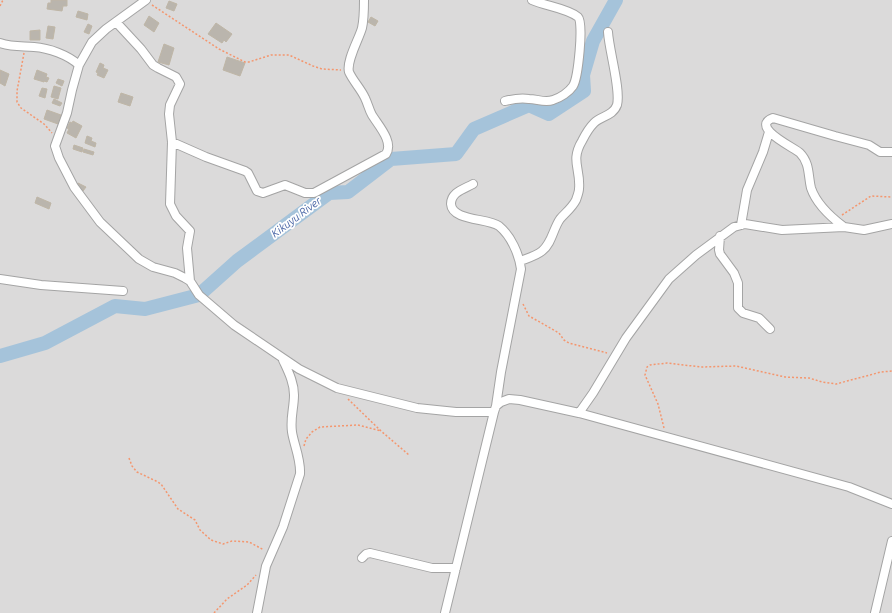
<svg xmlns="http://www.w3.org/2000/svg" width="892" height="613" viewBox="0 0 892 613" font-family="Ubuntu,sans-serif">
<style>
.residential{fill:#dbdada}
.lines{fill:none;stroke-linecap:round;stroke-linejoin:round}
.river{stroke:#a5c3da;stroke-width:14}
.building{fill:#bab5ad;stroke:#bfb6a6}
.street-casing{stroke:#a4a4a4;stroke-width:10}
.path{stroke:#f4966e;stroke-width:1.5;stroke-dasharray:2 2;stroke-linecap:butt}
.street{stroke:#fff;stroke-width:8}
.labels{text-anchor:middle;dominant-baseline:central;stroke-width:3.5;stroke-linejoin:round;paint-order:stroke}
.water-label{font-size:11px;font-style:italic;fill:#4d69a8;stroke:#fff}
</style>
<rect width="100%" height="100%" fill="#eeece3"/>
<path class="residential" d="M0,0H892V613H0Z"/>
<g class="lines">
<path class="river" d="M0,356L45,343L115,306L145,309L199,295L237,261L329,193L348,192L391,159L456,154L474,129L529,105L549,114L584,91L583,75L593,41L616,0"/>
</g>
<path class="building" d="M51,0H67V6H63L62,11L47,9L48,3H51Z
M169,1L177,4L174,11L166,8Z
M78,11L88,14L87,20L76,17Z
M149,16L159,23L154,32L144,25Z
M371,17L378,21L375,26L368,22Z
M216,23L232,34L226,42L224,40L222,43L208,34Z
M88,24L92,26L89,34L84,32Z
M48,26L55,27L53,39L46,38Z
M40,30V40H30V31Z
M164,44L174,48L169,65L158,62Z
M227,57L245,63L240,76L223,70Z
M100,63L104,65L103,68L108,70L104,78L97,75L98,73L96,72Z
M0,70L9,74L5,86L0,83Z
M37,70L47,74L46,77L49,78L47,82L44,81V82L34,79Z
M58,79L64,81L62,86L56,83Z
M54,86L61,88L58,99L51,97Z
M42,88L47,89L45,98L39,96Z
M121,93L133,97L130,106L118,102Z
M54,99L62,103L60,106L52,103Z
M47,110L61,115L58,124L44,119Z
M73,121L82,126L76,138L67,133L69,129L67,128L70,122L72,123Z
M87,136L92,138L91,141L96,143L95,147L85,143Z
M74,145L83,148L82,152L73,149Z
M84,149L94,152L93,155L83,152Z
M78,183L86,187L83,191L76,187Z
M37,197L51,203L49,209L35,203Z"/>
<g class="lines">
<defs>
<path id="street" d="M146,0L106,29L92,42L79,65L72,90L67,113L55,146L59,158L74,187L100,222L139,259L153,267L175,273L185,278L190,281L199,295L234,325L299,369L337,388L417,408L456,412H494
M116,22L141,49L153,65L158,68L176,77L180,84L170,105L169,114L172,142L170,204L176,216L190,231L187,248L190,281
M0,43C12,47 22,46 34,47C49,48 68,55 79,65
M505,101C513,99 521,98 529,99C537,99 545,103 553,100C560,98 569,92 573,86C578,78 584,23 578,17C567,8 545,6 532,0
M172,142L206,157L245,171L248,173L257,191L263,193L285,185L305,193H314L386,154C394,142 378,125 372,115C369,110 368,104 365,98C361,89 353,81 349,72C346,61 359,39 362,28C364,19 364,9 364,0
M473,184C464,189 451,192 451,204C452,221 488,218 499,226C511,236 519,254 521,269L501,372L496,406
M741,225L747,190L763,152L769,132
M844,227C832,218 816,203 811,188C808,176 810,163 800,153C795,148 749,127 773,118L835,136L869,145L880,152H892
M720,236L719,250L720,254L734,273L738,283V308L743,313L759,318L770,329
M520,261C528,258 536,256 542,251C552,243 553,229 560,219C565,213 572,208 576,200C577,197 579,192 579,189C581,169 570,161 582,141C585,135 589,128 594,123C601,116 613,116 617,105C621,90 609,50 608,32
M0,279L41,285L123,291
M579,413L593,393L626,338L669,279L696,255L734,227L745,224L782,230L844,227L864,230L892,224
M362,558L366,554L370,553L432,568H456
M257,613L266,566L283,527L300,474C301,459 294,445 292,432C290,418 294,408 294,395C294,382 288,371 283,360
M445,613L494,412L496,406L501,402L509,399L520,400L579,413L849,487L892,504
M875,613L892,541"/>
</defs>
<use href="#street" class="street-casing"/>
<path class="path" d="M152,5L219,49L245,62H249L271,55H289L313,66L322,69L341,70
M0,6L3,0
M24,53L17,91V102L21,108L44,124L52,133
M842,215L871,196L892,197
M523,304L529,316L559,333L564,340L569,343L607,353
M348,399L381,431L409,455
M664,428L658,404L645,375L647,367L650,365L667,363L701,367L736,366L785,377L809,378L822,382L836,384L881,372L892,371
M304,446L306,439L312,432L320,427L358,425L381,431
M129,458L132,466L137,472L156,481L161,484L178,509L195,520L200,530L211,540L223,544L232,541L249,542L264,550
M214,613L227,599L247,585L256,575"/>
<use href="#street" class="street"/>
</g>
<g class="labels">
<g class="water-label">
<text transform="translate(296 217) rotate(-37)">Kikuyu River</text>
</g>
</g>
</svg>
